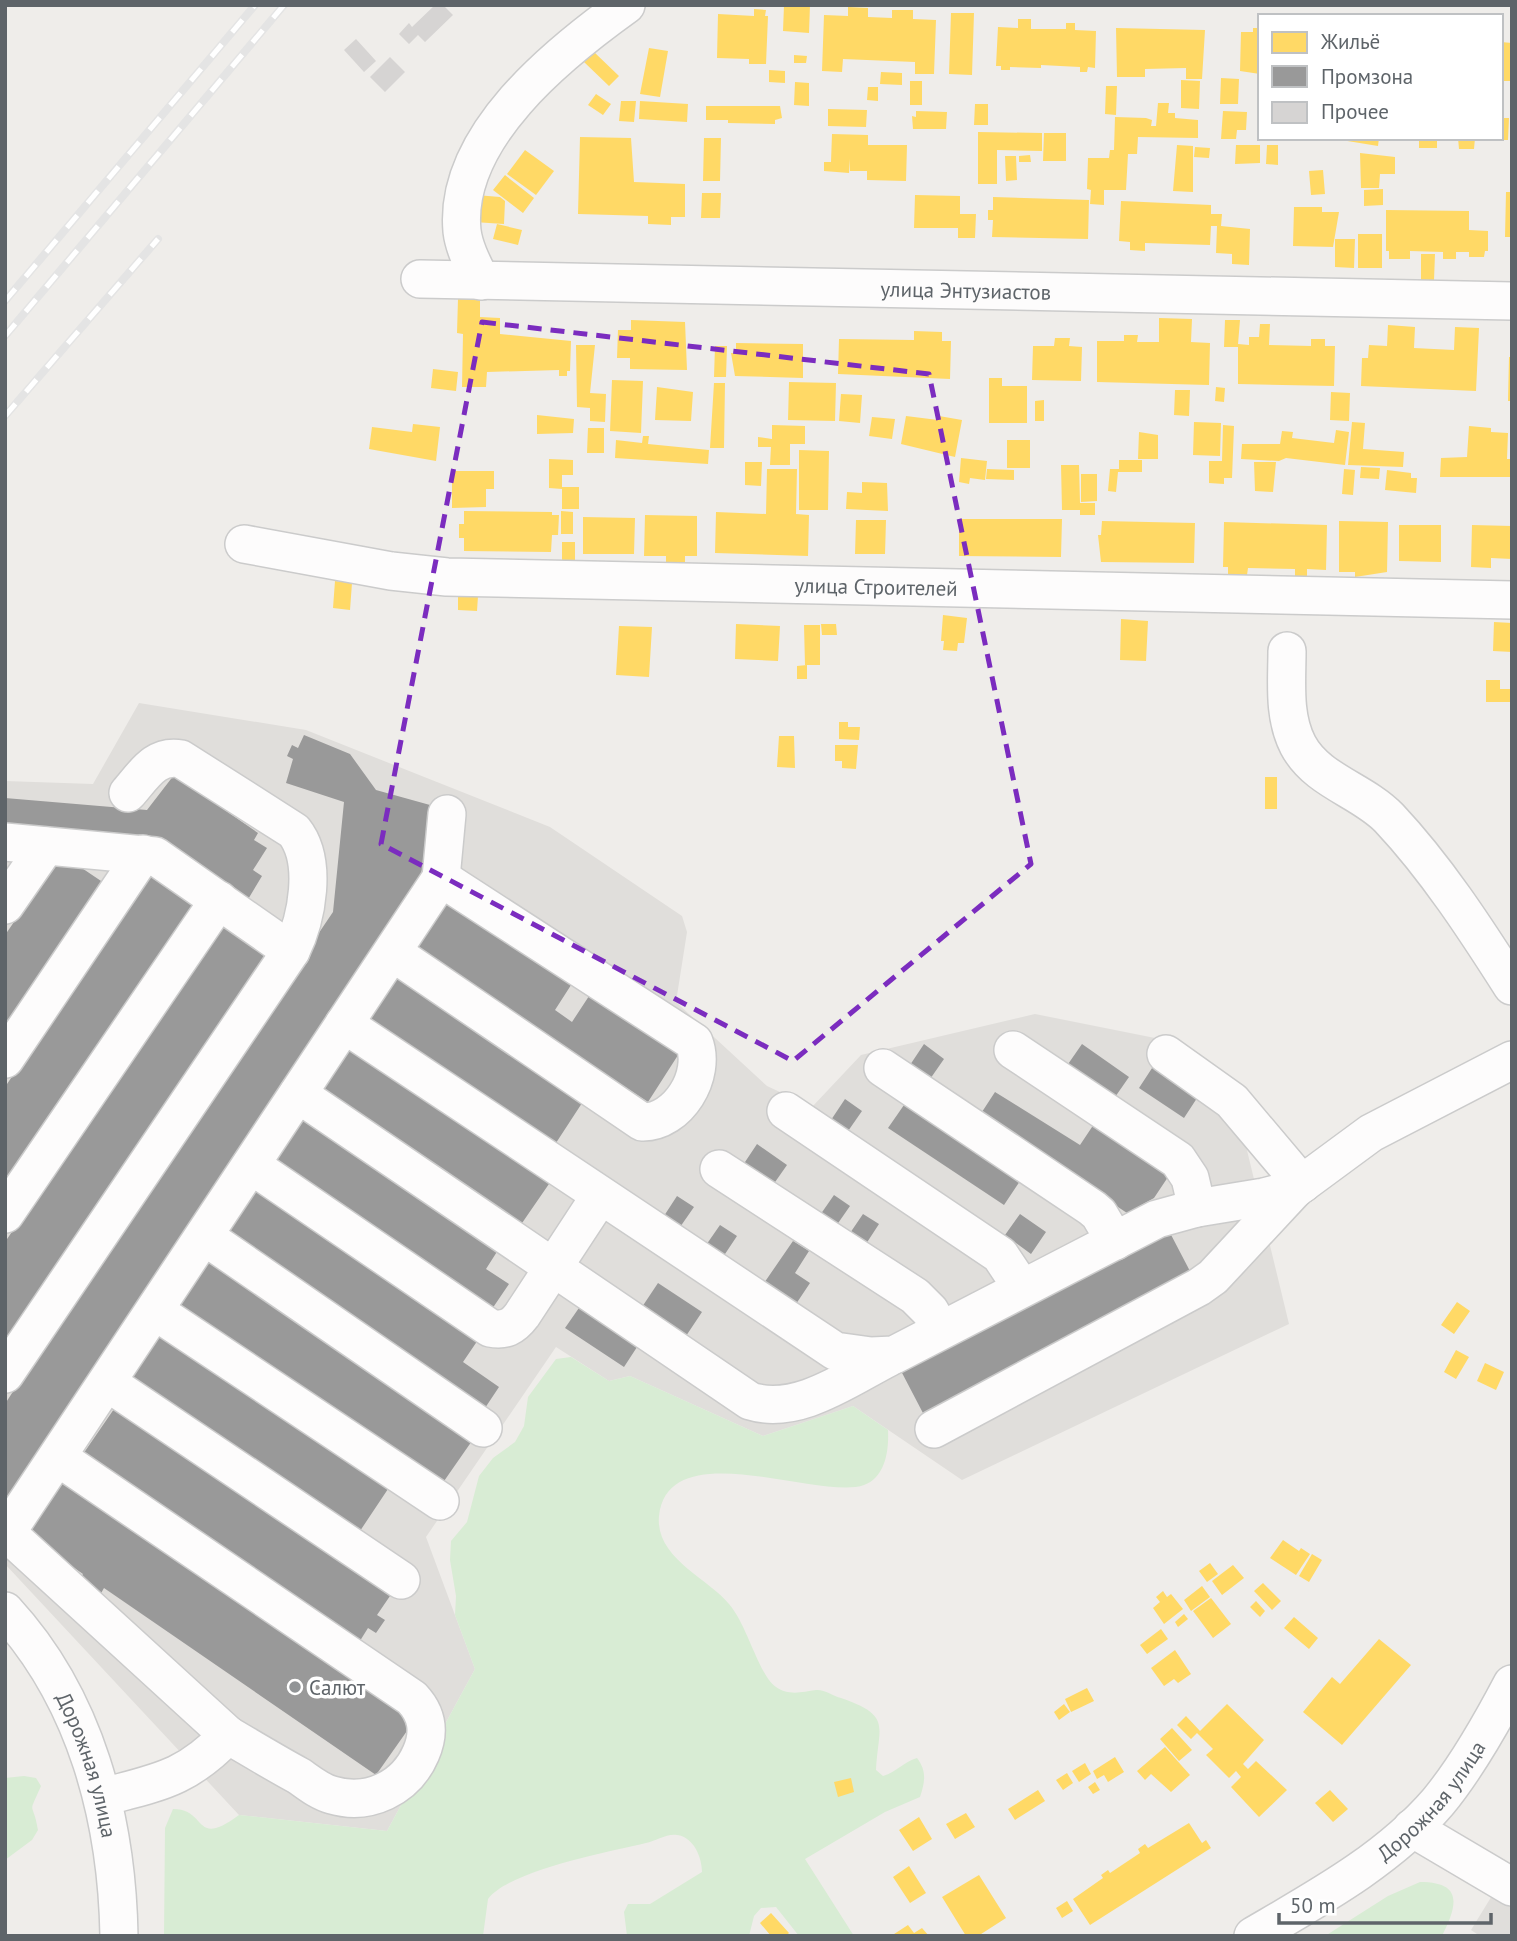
<svg xmlns="http://www.w3.org/2000/svg" width="1517" height="1941" viewBox="0 0 1517 1941" font-family="'PT Sans',sans-serif">
<style>
.industrial{fill:#e0dedb}
.green{fill:#d8ecd4}
.homes{fill:#ffd966}
.industry{fill:#999}
.building{fill:#d6d4d3}
.lines{fill:none;stroke-linecap:round;stroke-linejoin:round}
.minor-casing{stroke:#cbcbcb;stroke-width:40}
.minor{stroke:#fdfcfc;stroke-width:37}
.rail-casing{stroke:#e4e4e4;stroke-width:8}
.rail{stroke:#fff;stroke-width:5;stroke-dasharray:16;stroke-linecap:butt}
.marked{fill:none;stroke:#7b2cbf;stroke-width:5;stroke-dasharray:14 9;stroke-linejoin:round}
.poi-dot{fill:#919496;stroke:#fff;stroke-width:2.5}
.labels{text-anchor:middle;dominant-baseline:central;stroke-width:7;stroke-linejoin:round;paint-order:stroke}
.street-label{font-size:21px;fill:#5e6469;stroke:#fff}
.poi-label{font-size:21px;fill:#5e6469;stroke:#fff;text-anchor:start}
</style>
<rect width="100%" height="100%" fill="#efedea"/>
<path class="industrial" d="M139,703L306,730L550,827L682,916L687,932L676,1002L767,1086L812,1107L861,1055L1035,1014L1170,1041L1231,1084L1289,1324L962,1480L853,1406L763,1436L630,1376L609,1381L556,1347L426,1537L475,1669L387,1831L239,1815L5,1564V781L93,784Z
M1512,1863V1936H1480L1471,1930Z"/>
<path class="green" d="M571,1357L609,1381L630,1376L763,1436L853,1406L888,1430C889,1449 886,1477 864,1485C820,1501 668,1432 659,1516C655,1558 708,1578 729,1604C748,1626 758,1674 776,1687C789,1696 802,1692 816,1690C824,1689 833,1696 841,1698C893,1716 878,1726 876,1770L883,1776C897,1772 903,1762 917,1758C927,1771 925,1782 920,1797L885,1812L805,1859L854,1936H799L776,1907L761,1908L754,1916L749,1936H627L624,1912L628,1904H650L702,1872C702,1858 694,1837 677,1835C668,1833 655,1841 646,1843C609,1852 510,1870 488,1899L483,1936H164L165,1828L173,1809C208,1809 193,1849 239,1815L387,1831L475,1669L455,1615L456,1596L450,1560L451,1541L467,1522L479,1476L493,1458L515,1442L524,1426L528,1397L556,1359Z
M24,1776L36,1778L41,1786C27,1818 33,1799 38,1830L32,1840L5,1860V1778Z
M1420,1882C1464,1882 1457,1906 1442,1936H1325L1388,1896Z"/>
<path class="homes" d="M784,5H810L809,33L783,31Z
M848,7L868,8V17L892,18V10H913V19L936,20L934,74H915V62L843,59L842,72L822,71L824,15L848,16Z
M754,9L766,10L765,16H768L766,64H749V59L717,58L718,14L754,16Z
M951,13H974L972,75L949,74Z
M1018,19H1031V29H1066V23H1075V30L1096,31L1095,68L1088,67L1087,72H1080V67L1041,65V68L1010,67V70H1001V66H996L998,27L1018,28Z
M1116,28L1205,30L1202,79H1186V68L1145,69V77H1117Z
M1253,28H1260V74L1240,71L1241,32H1253Z
M1501,42L1512,43V81H1501Z
M649,48L668,51L660,97L640,94Z
M594,52L619,76L609,86L584,62Z
M794,55L807,56L806,63H794Z
M769,70L785,71V83L769,82Z
M881,72L902,73V85L880,84Z
M1221,78L1239,79L1238,104H1220Z
M1181,80L1200,81L1199,109L1181,108Z
M910,81H922V105H910Z
M795,82L809,83V106L794,105Z
M1106,86H1117L1116,115L1105,114Z
M868,87H878V101L867,100Z
M596,94L611,104L603,115L588,105Z
M621,101H636L634,122L619,121Z
M640,101L688,104L687,122L639,119Z
M1158,103H1169L1168,113H1175V118L1198,120V138L1138,137L1137,154H1128L1126,190H1104V205L1090,204L1091,190L1087,189L1088,158H1109L1110,150H1114L1115,117L1146,118L1152,120L1151,126H1156Z
M975,104H988V125H974Z
M706,106H780L782,118L775,120V124L728,123V120H706Z
M828,109L867,110L866,127L828,126Z
M916,111L947,112L946,129H913L912,116L916,117Z
M1223,111L1247,112L1246,130H1237L1236,139H1221Z
M1501,118H1509L1508,140H1501Z
M978,132L1042,133V151L997,150V184H978Z
M1044,133H1066V161H1043Z
M832,134L868,135V145H907L906,181L867,180V171H850V159L849,173L824,171V162H831Z
M580,137L631,138L634,182L685,184V217H671V225L648,224V216L578,214Z
M704,138H721L720,181H703Z
M1329,138H1379L1378,146Z
M1419,138H1437V148H1419Z
M1458,138H1475L1474,149H1459Z
M1177,145L1193,146V192L1173,191Z
M1236,145H1260V163L1235,164Z
M1267,145H1278V165L1266,164Z
M1195,147L1210,148L1209,158L1194,157Z
M525,150L554,171L536,195L507,174Z
M1360,153L1395,157V174H1380L1379,188H1361Z
M1030,155L1031,162H1019V156Z
M1005,156H1016L1017,180L1006,181Z
M1323,170L1325,194L1311,195L1309,171Z
M505,175L534,198L523,213L493,190Z
M1383,189V205L1364,206V190Z
M1506,192H1512V237H1505Z
M702,193H721L720,218H701Z
M476,195L500,197L505,201L504,224L474,222Z
M915,195L960,196V214H976L975,238H958V228H914Z
M993,197L1089,200L1088,239L992,237L993,220H988V210H993Z
M1121,201L1211,205V214H1222L1221,226L1250,229L1249,265L1232,264V254L1216,253L1217,226H1211L1210,245L1145,243V251L1130,250V242L1119,241Z
M1294,207H1322V212H1339L1333,247L1293,246Z
M1386,210L1469,211V230L1488,231V251H1485L1484,257H1469V252H1456V259H1443V252L1410,251V259H1389V251H1386Z
M497,224L522,230L518,245L493,239Z
M1358,234H1382V268H1358Z
M1335,239H1355L1354,268L1335,267Z
M1421,254H1435L1434,280H1421Z
M458,299L480,300V317L500,318V334L571,341L570,371H567V376H559V370L487,372L486,387H462L463,334L457,333Z
M1159,318L1192,319L1191,342L1210,343L1209,385L1097,382V341H1124V335H1138L1137,342H1159Z
M631,320L685,322L687,370L630,369V358H617L618,330H631Z
M1225,320H1240L1238,344L1249,345V337H1259L1260,324H1270L1269,345L1311,346V339H1325V346H1335L1334,386L1238,384V347H1224Z
M1388,325L1415,327L1414,348L1454,350L1455,327L1479,328L1476,391L1361,386L1362,358H1368L1369,345L1387,346Z
M914,331L942,332V341H951L950,379L838,374L839,339L914,340Z
M1055,338H1070L1069,346L1082,347L1081,381L1032,380L1033,346H1054Z
M736,343L803,344V378L735,376L731,353H736Z
M576,345H595L590,393L606,394L605,422L590,421V408L577,407Z
M715,346H727L726,377H714Z
M1509,357H1512V401H1508Z
M433,369L458,372L456,391L431,388Z
M989,378H1002V386H1027V423H989Z
M612,380L643,381L641,433L610,431Z
M789,382L836,383L835,421L788,420Z
M714,383H725L724,448H710Z
M657,387L693,392L691,421L655,420Z
M1216,387L1225,388L1224,402L1215,401Z
M1175,390H1190L1189,416L1174,415Z
M1331,392L1350,393L1349,421L1330,420Z
M841,394L862,395L860,423L839,421Z
M1044,400V421H1035V401Z
M537,415L574,419L573,433L537,434Z
M906,416L938,420L939,416L962,420L955,457L901,444Z
M872,417L895,419L892,439L869,436Z
M1194,422L1221,423L1220,456L1193,455Z
M1352,422L1365,423L1363,449L1404,452L1403,467L1348,465Z
M413,424L440,427L436,461L369,449L372,427L412,432Z
M772,425L805,426V444H790V465H770L771,447H758V437L772,439Z
M1223,425L1234,426L1232,478H1224V484L1209,483V461H1222Z
M1469,426L1491,428V432L1508,433L1507,459H1512V477H1440L1441,458L1467,457Z
M588,428H604V453H587Z
M1336,430L1349,432L1345,465L1286,458L1279,461L1241,459L1242,444H1280L1282,431L1293,432L1292,438L1334,443Z
M1139,432L1158,435V459H1138Z
M643,436H649L648,444L709,450L708,464L615,458L616,440L642,443Z
M1007,440H1030V468H1007Z
M799,450L829,451L828,510H799Z
M961,458L987,461L985,480L970,478L969,484L959,482Z
M549,459L573,460V475H562V489L549,488Z
M1119,460H1142V472H1118L1116,492L1108,491L1110,469H1119Z
M745,462H762L761,486L745,485Z
M1254,462H1276L1273,492L1255,491Z
M1061,465H1079L1080,503H1095V515H1080V510H1062Z
M1361,467L1380,468L1379,479L1360,478Z
M767,469H797L796,514L809,515L808,556L715,553L716,512L766,514Z
M987,469L1014,470V480L986,479Z
M1344,469L1355,470L1353,495L1342,494Z
M1387,470L1411,473V478H1417L1416,493L1385,490Z
M452,471H494V489H486V507L452,508Z
M1081,474H1097V501L1081,502Z
M862,482L887,483L888,511L846,509L847,492L862,493Z
M562,487H579V509H562Z
M464,511L552,512V515H559L558,535H552L551,552L464,551V538H459V524H464Z
M561,511L573,512V534H561Z
M645,515L697,516V556H685V564H666V556H644Z
M583,517L635,518L634,554H583Z
M959,519H1062L1061,557L959,556Z
M856,520H886L885,554H855Z
M1102,521L1195,523L1194,563L1101,562L1098,535H1101Z
M1339,521L1388,522L1387,572L1355,577V572H1339Z
M1224,522L1327,525L1326,570L1307,569V577L1295,576V569L1248,568L1247,575L1228,574V567H1223Z
M1399,525H1441V562L1399,561Z
M1472,525L1512,526V559L1491,558V568L1471,567Z
M562,542H575V562H562Z
M335,581L352,583L350,610L333,608Z
M458,595L478,596L477,611L458,610Z
M943,615L967,618L964,643H958L957,651L943,650L944,641H941Z
M1121,619L1148,621L1146,661L1120,660Z
M1494,622L1512,623V652L1493,651Z
M736,624L780,626L778,661L735,659Z
M821,624H836L837,635H822Z
M804,625H820V665H805Z
M619,626L652,627L649,677L616,675Z
M807,665V679H797V666Z
M1486,680H1500V689H1512V702H1486Z
M839,722H848V727H860L859,740L839,739Z
M779,736H794L795,768L777,767Z
M835,745H858L856,769L842,768V761H835Z
M1265,777H1277V809H1265Z
M1457,1302L1470,1311L1454,1334L1441,1325Z
M1456,1350L1469,1357L1456,1379L1444,1372Z
M1485,1363L1504,1372L1496,1390L1477,1381Z
M1283,1540L1299,1551L1301,1548L1310,1554L1296,1575L1270,1558Z
M1312,1554L1322,1560L1309,1582L1299,1576Z
M1210,1563L1218,1574L1207,1582L1199,1571Z
M1233,1565L1244,1578L1222,1595L1212,1581Z
M1263,1583L1281,1601L1272,1610L1254,1591Z
M1202,1586L1210,1597L1191,1611L1184,1600Z
M1163,1591L1167,1597L1171,1594L1183,1609L1164,1624L1153,1608L1160,1602L1156,1597Z
M1211,1598L1231,1624L1213,1638L1193,1611Z
M1256,1601L1265,1611L1260,1617L1250,1607Z
M1184,1614L1188,1619L1178,1627L1175,1622Z
M1294,1617L1318,1638L1309,1649L1284,1628Z
M1161,1629L1168,1639L1147,1654L1140,1645Z
M1379,1639L1411,1665L1342,1745L1303,1712L1332,1677L1340,1684Z
M1175,1650L1191,1674L1178,1683L1174,1679L1164,1686L1151,1668Z
M1087,1688L1094,1701L1071,1712L1065,1699Z
M1064,1704L1070,1712L1059,1720L1054,1712Z
M1227,1704L1264,1740L1243,1764L1248,1769L1256,1761L1287,1790L1259,1817L1231,1787L1241,1777L1236,1771L1229,1778L1206,1755L1213,1749L1197,1733L1191,1739L1177,1725L1186,1716L1200,1731Z
M1172,1728L1192,1750L1179,1761L1160,1739Z
M1165,1747L1190,1775L1171,1792L1151,1774L1145,1780L1137,1771Z
M1115,1757L1124,1772L1108,1782L1104,1775L1097,1779L1093,1771Z
M1085,1763L1091,1774L1079,1782L1072,1771Z
M1067,1773L1073,1783L1063,1790L1056,1780Z
M851,1778L854,1792L838,1797L834,1782Z
M1095,1782L1100,1790L1093,1794L1088,1787Z
M1038,1790L1045,1801L1015,1820L1008,1809Z
M1330,1790L1348,1809L1333,1822L1315,1803Z
M966,1813L975,1827L955,1839L946,1824Z
M919,1817L932,1839L913,1851L899,1830Z
M1189,1823L1202,1843L1206,1840L1211,1848L1090,1925L1073,1899L1103,1878L1101,1875L1108,1870L1110,1873L1140,1853L1138,1849L1145,1844L1148,1848Z
M909,1866L926,1893L910,1903L893,1877Z
M979,1875L1006,1918L978,1936H966L942,1897Z
M1067,1901L1073,1911L1062,1918L1056,1908Z
M771,1913L789,1933L786,1936H771L760,1923Z
M908,1925L914,1933L922,1928L929,1936H891Z"/>
<path class="industry" d="M304,735L350,754L376,790L430,805L420,885L5,1508V1404L97,1261L333,912L344,802L286,783L293,759L287,756L292,745L298,748Z
M174,775L258,833L254,840L267,848L253,870L262,876L247,901L5,830V798L147,810Z
M61,854L107,885L5,1033V935Z
M150,872L197,907L5,1188V1087Z
M447,900L573,982L555,1010L572,1022L591,993L680,1052L648,1102L414,950Z
M221,926L270,955L5,1341V1242Z
M398,976L584,1100L554,1146L368,1021Z
M924,1044L944,1059L928,1082L908,1068Z
M1082,1044L1129,1077L1113,1100L1066,1067Z
M348,1045L551,1181L520,1226L317,1092Z
M1156,1062L1201,1092L1184,1118L1139,1088Z
M995,1092L1080,1145L1094,1124L1170,1174L1154,1198L1127,1213L980,1115Z
M845,1099L862,1111L846,1134L829,1123Z
M904,1105L1020,1181L1004,1205L888,1128Z
M302,1114L500,1247L486,1269L509,1284L492,1309L273,1157Z
M757,1144L787,1165L773,1185L743,1165Z
M254,1185L480,1337L463,1362L499,1387L483,1411L222,1231Z
M834,1195L850,1206L834,1229L818,1218Z
M677,1196L694,1207L678,1230L662,1219Z
M863,1214L879,1224L864,1247L848,1236Z
M1020,1214L1046,1232L1031,1254L1005,1235Z
M720,1225L737,1236L721,1260L704,1248Z
M1168,1229L1192,1275L924,1415L900,1369Z
M793,1241L809,1251L795,1273L810,1283L794,1307L762,1286Z
M206,1256L474,1438L442,1484L174,1302Z
M658,1283L702,1312L686,1336L642,1307Z
M581,1305L639,1344L624,1367L565,1328Z
M161,1333L390,1486L360,1531L131,1379Z
M114,1409L390,1596L377,1615L385,1620L376,1633L368,1628L358,1644L81,1457Z
M65,1480L414,1721L376,1775L104,1588L100,1595L79,1580L83,1574L27,1535Z"/>
<path class="building" d="M435,5H443L453,15L425,42L418,35L409,44L399,34L409,23L412,27Z
M356,39L376,61L364,72L344,50Z
M390,57L405,72L385,92L370,77Z"/>
<g class="lines">
<defs>
<g id="minor">
<path id="s1" d="M420,279L1512,301"/>
<path d="M481,281C473,265 464,248 462,231C453,137 559,53 626,5"/>
<path id="s2" d="M244,544L391,571L447,577L1512,600"/>
<path d="M1287,651C1287,682 1283,716 1298,745C1317,781 1362,790 1389,818C1436,868 1475,928 1512,986"/>
<path d="M5,842L155,856L291,951"/>
<path d="M441,878L447,814"/>
<path d="M5,905L46,846"/>
<path d="M344,1024L835,1351L871,1356L894,1355L1157,1219L1197,1208L1264,1197L1295,1189L1371,1133L1512,1060"/>
<path d="M1013,1050L1178,1160L1190,1178L1197,1208"/>
<path d="M1166,1054L1232,1101L1302,1184"/>
<path d="M5,1059L143,854"/>
<path d="M883,1068L1092,1208L1099,1214L1115,1241"/>
<path d="M298,1094L750,1401C797,1416 847,1379 888,1358"/>
<path d="M786,1111L1000,1255L1022,1288"/>
<path d="M251,1165L490,1328C505,1331 513,1327 522,1315L600,1196"/>
<path d="M719,1169L915,1296L930,1311L941,1330"/>
<path d="M5,1214L219,900"/>
<path d="M204,1236L483,1428"/>
<path d="M155,1311L440,1501"/>
<path d="M5,1374L291,951C307,919 318,861 294,831L181,759C155,754 144,775 128,793"/>
<path d="M108,1383L401,1580"/>
<path d="M934,1429L1199,1287L1213,1277L1295,1189"/>
<path d="M59,1458L412,1698C427,1714 430,1732 421,1753C406,1788 369,1806 332,1795C320,1792 309,1783 299,1776C275,1763 252,1749 228,1735C186,1779 159,1782 103,1797"/>
<path d="M7,1533L228,1735"/>
<path d="M5,1535L441,878L694,1042C707,1075 678,1123 642,1122L392,952"/>
<path id="s3" d="M5,1611C86,1699 117,1819 119,1936"/>
<path d="M1412,1828L1512,1887"/>
<path id="s4" d="M1253,1936C1318,1898 1388,1860 1438,1802C1467,1767 1491,1724 1512,1684"/>
</g>
</defs>
<use href="#minor" class="minor-casing"/>
<use href="#minor" class="minor"/>
<defs>
<path id="rail" d="M5,301L255,5
M5,336L284,5
M5,416L158,239"/>
</defs>
<use href="#rail" class="rail-casing"/>
<use href="#rail" class="rail"/>
</g>
<path class="marked" d="M482,322L929,374L1031,864L793,1061L381,844Z"/>
<circle class="poi-dot" cx="295" cy="1687" r="7"/>
<g class="labels">
<g class="street-label">
<text stroke="none"><textPath href="#s1" startOffset="546">улица Энтузиастов</textPath></text>
<text stroke="none"><textPath href="#s2" startOffset="635">улица Строителей</textPath></text>
<text stroke="none"><textPath href="#s3" startOffset="177">Дорожная улица</textPath></text>
<text stroke="none"><textPath href="#s4" startOffset="226">Дорожная улица</textPath></text>
</g>
<g class="poi-label">
<text x="309" y="1687">Салют</text>
</g>
</g>
<rect width="1517" height="1941" fill="none" stroke="#5e6469" stroke-width="14"/>
<rect x="1258" y="14" width="245" height="126" fill="#ffffff" stroke="#bfc1c3" stroke-width="2"/>
<rect x="1272" y="32" width="35" height="21" fill="#ffd966" stroke="#bfc1c3" stroke-width="2"/>
<text x="1321" y="49" font-size="21" fill="#5e6469">Жильё</text>
<rect x="1272" y="66" width="35" height="21" fill="#999999" stroke="#bfc1c3" stroke-width="2"/>
<text x="1321" y="84" font-size="21" fill="#5e6469">Промзона</text>
<rect x="1272" y="102" width="35" height="21" fill="#d6d4d3" stroke="#bfc1c3" stroke-width="2"/>
<text x="1321" y="119" font-size="21" fill="#5e6469">Прочее</text>
<path d="M1279 1913v10h212v-10" fill="none" stroke="#5e6469" stroke-width="3.5"/>
<text x="1290" y="1913" font-size="21" fill="#5e6469" stroke="#ffffff" stroke-width="5" paint-order="stroke">50 m</text>
</svg>
